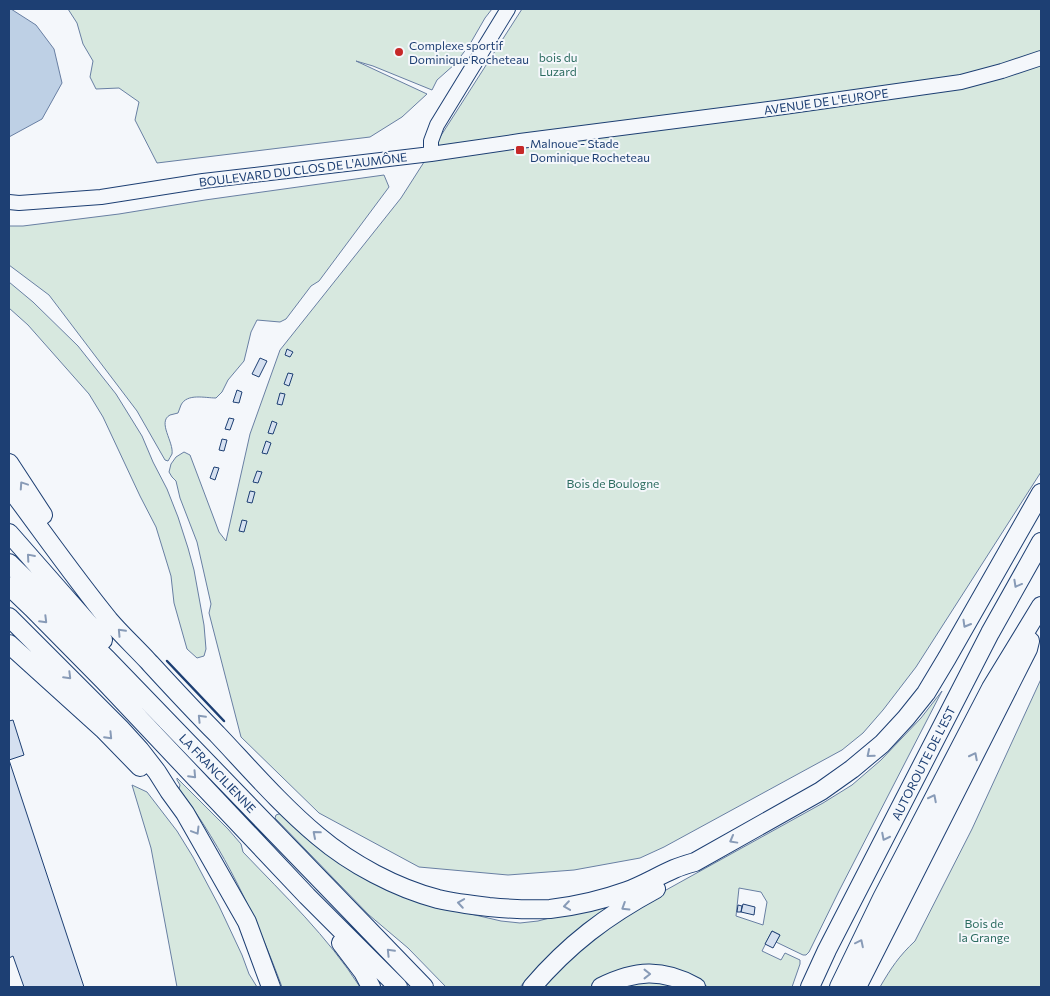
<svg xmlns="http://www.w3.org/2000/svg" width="1050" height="996" viewBox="0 0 1050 996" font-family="Commissioner,sans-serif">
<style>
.green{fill:#d7e8df;stroke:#687fa3;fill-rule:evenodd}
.water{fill:#bed0e5;stroke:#687fa3}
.building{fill:#d5e0f0;stroke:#1d3f73}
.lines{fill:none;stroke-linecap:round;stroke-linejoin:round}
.secondary-casing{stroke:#1d3f73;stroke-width:16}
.highway-casing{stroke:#1d3f73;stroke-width:20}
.secondary{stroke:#f4f7fb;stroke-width:14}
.highway{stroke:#f4f7fb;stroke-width:18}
.wall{stroke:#1d3f73;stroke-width:2.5}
.oneway{stroke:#889bb7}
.poi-dot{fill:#c62828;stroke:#f4f7fb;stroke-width:2}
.labels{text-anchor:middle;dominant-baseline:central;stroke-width:4;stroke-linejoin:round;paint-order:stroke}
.poi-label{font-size:12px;fill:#1d3f73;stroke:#f4f7fb;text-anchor:start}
.park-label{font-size:12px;fill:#2c6c60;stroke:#f4f7fb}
.street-label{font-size:12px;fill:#1d3f73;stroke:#f4f7fb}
</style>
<rect width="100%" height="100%" fill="#f4f7fb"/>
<path class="green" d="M68,9H492L485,18L470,44L455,64L437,80L432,90L373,66L356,61L427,94L402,117L370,137L157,163L135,120L139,102L119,88L96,89L90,77L93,61L83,44L77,23Z
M522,9H1041V472L916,667L883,710L863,733L842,750L664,847L640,858L574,870L508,875L419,867L319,813L241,737L209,613L211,604L197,542L180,498L176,481L172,477L169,472L171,464L176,457L184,452L190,455L219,532L226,541L250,434L280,350L401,198Z
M384,175L389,187L319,281L311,286L286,319L280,322L257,320L251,332L244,361L228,380L222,392L216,398C205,398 187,393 181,405C180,408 179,410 178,413C175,414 173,414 170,415C157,422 174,442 172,454C171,456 169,459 168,461L165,460L137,411L49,295L9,265V226H23L119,214L205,200Z
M9,282L33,302L78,346L116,394L142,436L153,462L167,489L178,517L188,548L194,570L204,625L206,649L204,656L197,658L187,649L174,603L171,576L156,527L140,496L103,417L89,394L28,325L9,308Z
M1041,679V987H880C891,968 899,956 915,941L972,829Z
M942,691L839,891L809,952L806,955H803L776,942L780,935L772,931L762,951L781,960L785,953L800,960V964L792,987H708L691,977L594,985L591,987H540L565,961L639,905L823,803L852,785L881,760L921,718ZM739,888L761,892L767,902L763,925L736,916Z
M177,778L228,829L241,844L243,852C284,895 328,937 360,987H282C256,917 224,849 179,789L180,785L177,780Z
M132,785L147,792L177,831L193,857L219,906L242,955L249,974L257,987H177L151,848Z
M282,813L432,905L501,921L520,923L538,921L569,913L606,906L607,910C573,931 546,956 520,987H446L408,948L369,915L275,818L276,815Z
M646,980L684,987H616Z"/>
<path class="water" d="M9,9H11L36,25L54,49L62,83L42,119L9,137Z"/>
<path class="building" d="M287,349L293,352L290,357L285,355Z
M260,358L267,361L259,377L252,374Z
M288,373L293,374L289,386L284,384Z
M237,390L242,392L239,403L233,402Z
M280,393L285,394L282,405L277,404Z
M229,418L234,419L230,430L225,429Z
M272,421L277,423L273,434L268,433Z
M222,439L227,440L224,451L219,450Z
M266,441L271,443L267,454L262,453Z
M214,467L219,468L215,480L210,478Z
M257,471L262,472L258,483L253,482Z
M250,491L255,492L252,503L247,502Z
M242,520L247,521L244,532L239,531Z
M13,720L24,755L9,760V721Z
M9,760L84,987H24L13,956L9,958Z
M743,904L755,907L754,915L741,912Z
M738,905L742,906L741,912H737Z
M772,931L780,935L773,948L765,944Z"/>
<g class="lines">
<defs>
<path id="secondary" d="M431,154V141L437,125L508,9
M9,202L19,203L101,197L203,181L431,154L520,141L784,107L961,82L1002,71L1041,58"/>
<path id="highway" d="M9,463L43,515
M9,487C42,531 74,577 109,620C121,634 135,647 148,661C171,686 193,710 217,734C250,769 282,806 318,836C351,864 396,888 438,899C455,903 472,905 489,907C510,909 530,910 550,909C576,906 602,900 627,891C643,885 658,876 674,869C681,866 688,864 695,862L821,791L852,769L882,744L906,718L926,693L947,658L1041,493
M9,533L103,640
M9,563L108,660L424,987
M9,586L32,608L104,681L307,896L398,987
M9,617L120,728L140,750L157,772L169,791L185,813L247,922L271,987
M9,644L103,729L140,767
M341,943L363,972L371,987
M532,987C569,944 606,916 656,889
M601,987C635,970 662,968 696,987
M810,987L827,950L990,633L1041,542
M839,987L882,898L991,688L1041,606
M857,987L1028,649L1030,641"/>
</defs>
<use href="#secondary" class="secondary-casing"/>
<use href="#highway" class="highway-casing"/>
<use href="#secondary" class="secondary"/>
<use href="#highway" class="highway"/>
<path class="wall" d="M167,661L224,721"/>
</g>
<defs><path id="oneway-chevron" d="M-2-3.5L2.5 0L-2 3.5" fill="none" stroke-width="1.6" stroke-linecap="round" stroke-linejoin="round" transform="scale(1.25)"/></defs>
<g class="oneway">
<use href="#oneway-chevron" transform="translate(23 485) rotate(-124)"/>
<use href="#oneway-chevron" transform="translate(30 557) rotate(-131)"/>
<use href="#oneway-chevron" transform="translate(1017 584) rotate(119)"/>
<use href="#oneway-chevron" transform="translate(44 620) rotate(45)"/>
<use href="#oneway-chevron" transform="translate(966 624) rotate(120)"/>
<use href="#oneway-chevron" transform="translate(121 632) rotate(-133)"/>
<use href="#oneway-chevron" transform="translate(68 676) rotate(45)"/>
<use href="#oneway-chevron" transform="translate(201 718) rotate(-134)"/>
<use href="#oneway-chevron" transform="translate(109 736) rotate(46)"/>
<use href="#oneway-chevron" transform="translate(870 754) rotate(140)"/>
<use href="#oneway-chevron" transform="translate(974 756) rotate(-63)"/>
<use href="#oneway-chevron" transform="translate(193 775) rotate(47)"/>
<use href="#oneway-chevron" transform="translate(933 798) rotate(-63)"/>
<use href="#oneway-chevron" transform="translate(196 831) rotate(59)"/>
<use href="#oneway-chevron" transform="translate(316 834) rotate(-139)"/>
<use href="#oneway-chevron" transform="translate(885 837) rotate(117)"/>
<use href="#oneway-chevron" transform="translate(733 840) rotate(151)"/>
<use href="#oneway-chevron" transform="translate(461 903) rotate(-171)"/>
<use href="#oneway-chevron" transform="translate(567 906) rotate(172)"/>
<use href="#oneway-chevron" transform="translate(625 907) rotate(148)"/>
<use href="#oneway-chevron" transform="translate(860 943) rotate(-64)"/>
<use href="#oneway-chevron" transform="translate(390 952) rotate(-134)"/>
<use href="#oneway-chevron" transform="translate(647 974)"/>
</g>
<g class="poi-dot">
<circle cx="399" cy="52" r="5"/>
<rect x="515" y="145" width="10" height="10" rx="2.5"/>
</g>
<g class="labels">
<g class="poi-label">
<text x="409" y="45">Complexe sportif<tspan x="409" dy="14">Dominique Rocheteau</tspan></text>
<text x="530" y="143">Malnoue - Stade<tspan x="530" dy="14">Dominique Rocheteau</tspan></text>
</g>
<g class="park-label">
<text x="558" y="57">bois du<tspan x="558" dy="14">Luzard</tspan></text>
<text x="613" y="483">Bois de Boulogne</text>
<text x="984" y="923">Bois de<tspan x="984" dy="14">la Grange</tspan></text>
</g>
<g class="street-label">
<text transform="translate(826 101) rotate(-8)">AVENUE DE L'EUROPE</text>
<text transform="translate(303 169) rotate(-7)">BOULEVARD DU CLOS DE L'AUMÔNE</text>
<text transform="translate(923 763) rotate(-63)">AUTOROUTE DE L’EST</text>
<text transform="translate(218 773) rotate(46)">LA FRANCILIENNE</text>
</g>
</g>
<rect width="1050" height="996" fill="none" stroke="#1d3f73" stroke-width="20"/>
</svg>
